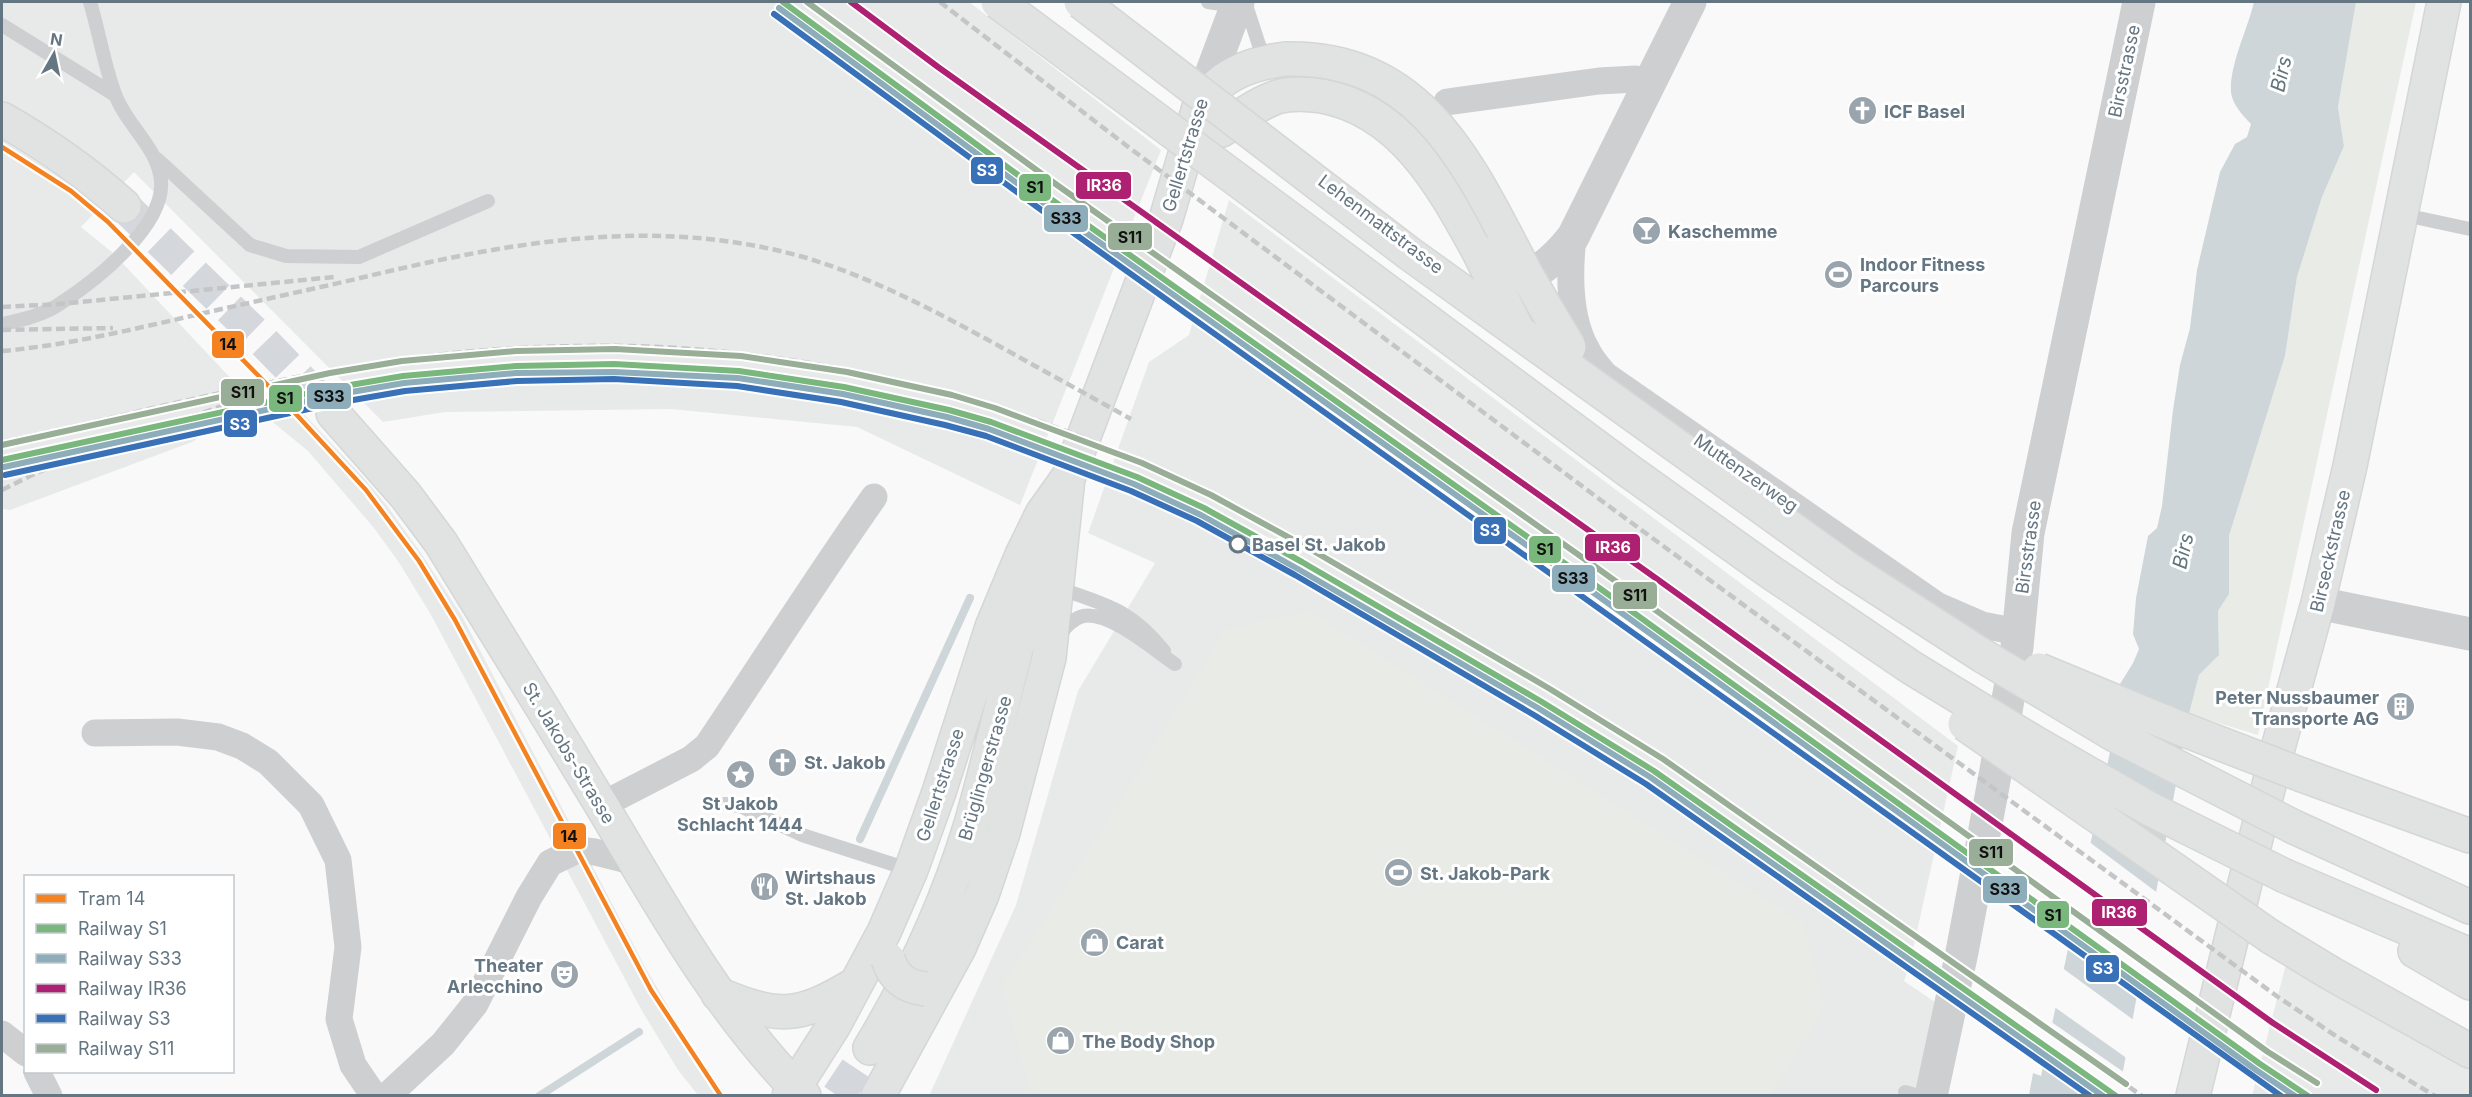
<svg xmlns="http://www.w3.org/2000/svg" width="2472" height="1097" viewBox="0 0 2472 1097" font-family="Inter,sans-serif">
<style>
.built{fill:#e8e9e9}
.green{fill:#e8ebe6}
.water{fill:#ced6d9}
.pier{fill:#f9f9f9}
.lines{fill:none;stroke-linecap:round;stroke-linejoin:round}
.stream{stroke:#ced6d9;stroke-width:8}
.secondary-tunnel{stroke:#d4d8dc;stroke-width:33;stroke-dasharray:33 16;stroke-linecap:butt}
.primary-tunnel{stroke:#d4d8dc;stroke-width:33;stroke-dasharray:33 16;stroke-linecap:butt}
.secondary-casing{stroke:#d5d6d7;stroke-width:36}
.primary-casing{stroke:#d5d6d7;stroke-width:36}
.motorway-casing{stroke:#d5d6d6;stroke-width:36}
.service{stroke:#cecfd0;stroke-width:14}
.minor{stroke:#cecfd0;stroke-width:27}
.tertiary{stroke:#cecfd0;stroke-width:33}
.secondary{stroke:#e1e2e2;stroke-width:33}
.primary{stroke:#e1e2e2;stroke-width:33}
.motorway{stroke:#e1e2e2;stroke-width:33}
.rail{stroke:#c3c5c6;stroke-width:4.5;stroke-dasharray:9 4.5;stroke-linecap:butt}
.secondary-bridge-casing{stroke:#d5d6d7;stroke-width:36;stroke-linecap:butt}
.motorway-bridge-casing{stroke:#d5d6d6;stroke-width:36;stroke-linecap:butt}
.secondary-bridge{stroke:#e1e2e2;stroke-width:33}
.motorway-bridge{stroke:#e1e2e2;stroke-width:33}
.rail-1-casing{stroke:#fff;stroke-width:10}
.rail-2-casing{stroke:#fff;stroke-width:10}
.rail-3-casing{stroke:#fff;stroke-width:10}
.rail-4-casing{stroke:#fff;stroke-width:10}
.rail-5-casing{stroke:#fff;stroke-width:10}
.rail-1{stroke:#7ab77d;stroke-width:6}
.rail-2{stroke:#8dadba;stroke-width:6}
.rail-3{stroke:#ae2071;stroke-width:6}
.rail-4{stroke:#3971b8;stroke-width:6}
.rail-5{stroke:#99ae96;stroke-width:6}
.tram-1-casing{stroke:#fff;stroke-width:9}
.tram-1{stroke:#f58220;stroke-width:4.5}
.stop-dot{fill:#fff;stroke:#657683;stroke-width:3}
.labels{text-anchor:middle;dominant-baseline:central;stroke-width:6;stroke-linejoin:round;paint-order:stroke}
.street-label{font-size:18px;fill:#657683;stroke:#fff}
.poi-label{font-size:18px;font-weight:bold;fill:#657683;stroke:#fff;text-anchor:start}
.stop-label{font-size:18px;font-weight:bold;fill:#657683;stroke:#fff;text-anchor:start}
.water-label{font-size:20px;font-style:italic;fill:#60757c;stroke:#fff}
.line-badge{stroke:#fff;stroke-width:2}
.badge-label{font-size:16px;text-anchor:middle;font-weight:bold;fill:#fff}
.pale-badge-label{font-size:16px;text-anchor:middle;font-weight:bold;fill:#111}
</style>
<rect width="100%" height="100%" fill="#f9f9f9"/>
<path class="built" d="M2,2H969L1161,150L1020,505L857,427L671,409L445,412L383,422L134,172L81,227L113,253L269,419L301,411L364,478L388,507L421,553L462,616L644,965L680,1027L726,1095H698L678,1070L642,1011L430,613L398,561L374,528L308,451L269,419L206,433L192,442L10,510L2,509Z
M1229,200L1958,746L1910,963L1904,981L1935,1002L1919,1095L929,1096L1016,905L1078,691L1155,563L1088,533L1149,362L1189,335Z
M2286,964L2470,1070V1095L2252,1096Z"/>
<path class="green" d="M2356,2H2416L2258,735L2189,714L2199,675L2219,655L2218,611L2229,594V536L2285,356L2297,277L2322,197L2344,146L2338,107Z
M1309,611L1804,924L1824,1009L1770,1095L1039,1096L1029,1089L1002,986L1121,800L1225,630Z"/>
<path class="water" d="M2254,2H2356L2338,107L2344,146L2322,197L2297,277L2285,356L2229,536V594L2218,611L2219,655L2199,675L2189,714L2123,1071L2113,1095H2029L2033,1073L2041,1076L2124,686L2120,684L2133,663L2139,649L2133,634L2136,598L2148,536L2157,528L2162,506L2173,410L2180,365L2190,328L2197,270L2220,172L2235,144L2247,137L2251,124C2243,116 2232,104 2231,92C2229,66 2248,28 2254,2Z"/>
<path class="pier" d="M2088,841L2159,894L2139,1000L2065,947Z
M2061,967L2135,1021L2128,1059L2053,1006Z
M2050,1021L2125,1073L2117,1096L2097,1095L2042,1056Z"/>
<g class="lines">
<path class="stream" d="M860,839L970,598
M539,1096L639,1032"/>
<path class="secondary-tunnel" d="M838,1096L870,1048"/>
<path class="primary-tunnel" d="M124,206L262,340L333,413"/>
<defs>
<path id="secondary" d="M718,994C778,1019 798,1019 854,985
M870,1048C913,977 947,903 971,824C997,734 1015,643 1042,554
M789,1096L834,1025L884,932L911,870L939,792L992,627L1022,555L1042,514L1069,476L1166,219L1196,117
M878,1096L959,948L982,895L1003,833L1049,658L1068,478
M2193,1096L2278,748L2318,603L2350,466L2444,2"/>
<path id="primary" d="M2,119C46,144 86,172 124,206
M333,413L406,496L441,543C495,630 549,718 602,806C662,907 720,1012 804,1096"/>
<path id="motorway" d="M1198,110C1204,101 1211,90 1219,84C1236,69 1263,62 1285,59
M1222,130C1239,117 1257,104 1277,97C1291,93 1308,94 1322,96C1403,111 1443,187 1479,252
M2302,775L2470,836
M2294,827L2470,907
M2285,876L2470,955
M2271,937L2332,974L2470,1051
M2415,951L2470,983"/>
</defs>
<use href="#secondary" class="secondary-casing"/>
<use href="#primary" class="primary-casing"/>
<use href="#motorway" class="motorway-casing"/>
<path class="service" d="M1208,2L1236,6
M1245,2L1259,45L1267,62
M2,25L115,95
M157,159L250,245L286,256L359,257L488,201
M2400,214L2470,229
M2,324C22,320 44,315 61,303C95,281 165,226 161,181C158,147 126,125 115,94C104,64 99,32 90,2
M1058,588C1106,605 1130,609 1164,651
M1058,637C1065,628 1072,619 1083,616C1110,611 1154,650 1175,664
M725,804L740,806L802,835L911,870
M1905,1092L1919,1096"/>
<path class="minor" d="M1447,102L1599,81L1636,79L1649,81
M1573,237C1569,273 1568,319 1588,352C1592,360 1599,368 1605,375L1938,606L1982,625L2018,632
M95,733L177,732L218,737L242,746L268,762L311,805L338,860L348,947L339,1019L353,1065L374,1096
M602,805L691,759L707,746C763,663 817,578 874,497
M2,1034L26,1053
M37,1072L49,1096
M387,1096L443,1044L475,1004L529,897L550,863L577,850L595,852L635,862"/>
<path class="tertiary" d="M1198,109L1238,2
M1500,285C1530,282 1555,260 1573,237L1690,2
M2318,603L2470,634
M1931,1096L1962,952L1996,770L2017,647L2028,533L2139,2"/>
<use href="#secondary" class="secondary"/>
<use href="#primary" class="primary"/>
<use href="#motorway" class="motorway"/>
<path class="rail" d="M940,2L1127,146L1606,504L2278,997L2339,1038L2435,1096
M2,307L60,304L334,277
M2,330L113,328
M2,351C69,345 134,329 200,314C252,302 304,291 356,279C506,243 654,214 807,258C872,278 931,309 990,341C1037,367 1084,393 1131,419
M2,442C136,414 270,377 406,359C480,348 556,345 630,346C802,350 989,392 1145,464C1242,508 1334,562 1426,615C1504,661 1584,705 1659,755C1702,783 1743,814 1785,844C1904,927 2023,1011 2142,1096
M2,490L36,473L89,452L260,393"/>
<defs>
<path id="secondary-bridge" d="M888,959C894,978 906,987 926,989"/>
<path id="motorway-bridge" d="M998,2L1629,471L1769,571L1912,668L2032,741L2150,809L2285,876
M1081,2L1410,254L1845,567L1983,656L2115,735L2294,827
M1285,59C1423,55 1470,168 1525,272C1539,297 1554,322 1569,347
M1479,252L1518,331
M2039,670L2177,727L2302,775
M1965,724L2271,937"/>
</defs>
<use href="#secondary-bridge" class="secondary-bridge-casing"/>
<use href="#motorway-bridge" class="motorway-bridge-casing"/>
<use href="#secondary-bridge" class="secondary-bridge"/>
<use href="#motorway-bridge" class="motorway-bridge"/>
<defs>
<path id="rail-1" d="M783,2L1048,197L1591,582L2260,1064L2308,1096
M2,460L333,388L403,376L516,366L614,364L739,371L844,387L949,410L991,422L1137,477L1204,508L1302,562L1542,702L1654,771L2116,1096"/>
<path id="rail-2" d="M779,8L1044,203L1587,588L2256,1070L2295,1096
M4,467L334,395L404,383L516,373L614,372L738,378L843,394L947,417L989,429L1134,484L1201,515L1298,569L1538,708L1650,777L2103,1096"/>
<path id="rail-3" d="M851,2L938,67L1657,579L2273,1023L2376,1090"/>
<path id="rail-4" d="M774,14L1040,209L2281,1096
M5,475L336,403L405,391L517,381L614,379L737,386L841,402L945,425L986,436L1131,491L1197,521L1295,575L1534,715L1646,784L2090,1096"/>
<path id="rail-5" d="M807,2L1057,185L1600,570L2268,1052L2317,1083
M2,445L330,373L402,361L516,351L615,349L741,356L847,372L952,395L995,408L1142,463L1211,495L1310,549L1550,689L1663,759L2126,1084"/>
</defs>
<use href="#rail-1" class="rail-1-casing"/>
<use href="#rail-2" class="rail-2-casing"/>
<use href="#rail-3" class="rail-3-casing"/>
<use href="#rail-4" class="rail-4-casing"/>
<use href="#rail-5" class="rail-5-casing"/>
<use href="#rail-1" class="rail-1"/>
<use href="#rail-2" class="rail-2"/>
<use href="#rail-3" class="rail-3"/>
<use href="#rail-4" class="rail-4"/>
<use href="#rail-5" class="rail-5"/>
<defs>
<path id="tram-1" d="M2,147L71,191L108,222L295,413L366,490L419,561L455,620L651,990L721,1096"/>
</defs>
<use href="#tram-1" class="tram-1-casing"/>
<use href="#tram-1" class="tram-1"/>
</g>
<defs>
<symbol id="church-disc" viewBox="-11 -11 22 22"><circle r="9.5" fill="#99a4ac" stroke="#fff"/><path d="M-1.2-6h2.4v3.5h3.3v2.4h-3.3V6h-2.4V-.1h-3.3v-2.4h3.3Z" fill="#fff"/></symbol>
<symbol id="bar-disc" viewBox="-11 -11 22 22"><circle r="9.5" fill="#99a4ac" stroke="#fff"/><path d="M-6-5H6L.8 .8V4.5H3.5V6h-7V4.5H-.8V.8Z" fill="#fff"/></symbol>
<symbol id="stadium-disc" viewBox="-11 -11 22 22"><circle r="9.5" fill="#99a4ac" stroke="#fff"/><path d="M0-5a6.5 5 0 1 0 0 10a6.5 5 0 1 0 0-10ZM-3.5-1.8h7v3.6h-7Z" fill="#fff"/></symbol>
<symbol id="building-disc" viewBox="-11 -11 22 22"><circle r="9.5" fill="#99a4ac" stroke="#fff"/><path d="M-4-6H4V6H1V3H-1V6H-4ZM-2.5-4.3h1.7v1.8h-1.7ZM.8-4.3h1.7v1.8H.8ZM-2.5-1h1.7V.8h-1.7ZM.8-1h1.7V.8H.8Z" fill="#fff"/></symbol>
<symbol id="sight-disc" viewBox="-11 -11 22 22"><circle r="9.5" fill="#99a4ac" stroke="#fff"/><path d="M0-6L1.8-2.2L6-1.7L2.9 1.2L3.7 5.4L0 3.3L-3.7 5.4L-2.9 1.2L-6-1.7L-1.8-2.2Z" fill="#fff"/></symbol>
<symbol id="restaurant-disc" viewBox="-11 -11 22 22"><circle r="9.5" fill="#99a4ac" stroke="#fff"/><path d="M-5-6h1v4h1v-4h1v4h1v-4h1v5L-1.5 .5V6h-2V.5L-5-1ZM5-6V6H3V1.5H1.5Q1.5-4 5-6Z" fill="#fff"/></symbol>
<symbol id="shop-disc" viewBox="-11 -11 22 22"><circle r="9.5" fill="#99a4ac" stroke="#fff"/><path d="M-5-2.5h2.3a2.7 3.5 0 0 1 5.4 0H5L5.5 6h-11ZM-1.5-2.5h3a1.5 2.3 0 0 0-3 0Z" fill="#fff"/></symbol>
<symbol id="theatre-disc" viewBox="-11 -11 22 22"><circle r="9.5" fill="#99a4ac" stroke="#fff"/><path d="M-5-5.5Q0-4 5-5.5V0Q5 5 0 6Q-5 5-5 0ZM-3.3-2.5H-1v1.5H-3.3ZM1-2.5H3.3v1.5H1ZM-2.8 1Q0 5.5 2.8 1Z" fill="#fff"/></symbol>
</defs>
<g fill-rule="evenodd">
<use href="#church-disc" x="1846" y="94" width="33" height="33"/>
<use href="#bar-disc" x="1630" y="214" width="33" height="33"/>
<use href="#stadium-disc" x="1822" y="258" width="33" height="33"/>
<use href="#building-disc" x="2384" y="690" width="33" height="33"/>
<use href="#church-disc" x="766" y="746" width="33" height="33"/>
<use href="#sight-disc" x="724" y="758" width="33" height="33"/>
<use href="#stadium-disc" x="1382" y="856" width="33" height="33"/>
<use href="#restaurant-disc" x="748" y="870" width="33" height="33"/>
<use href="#shop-disc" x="1078" y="926" width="33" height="33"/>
<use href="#theatre-disc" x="548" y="958" width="33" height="33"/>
<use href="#shop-disc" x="1044" y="1024" width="33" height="33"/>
</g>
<circle class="stop-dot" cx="1238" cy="544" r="8"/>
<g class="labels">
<g class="street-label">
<text transform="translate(2124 71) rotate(-78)">Birsstrasse</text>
<text transform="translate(1185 155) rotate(-73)">Gellertstrasse</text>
<text transform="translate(1381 224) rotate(37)">Lehenmattstrasse</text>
<text transform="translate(1746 473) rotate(35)">Muttenzerweg</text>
<text transform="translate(2028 547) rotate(-82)">Birsstrasse</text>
<text transform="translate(2330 551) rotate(-77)">Birseckstrasse</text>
<text transform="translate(569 753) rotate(59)">St. Jakobs-Strasse</text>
<text transform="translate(985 768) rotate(-74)">Brüglingerstrasse</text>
<text transform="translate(940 785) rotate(-72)">Gellertstrasse</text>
</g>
<g class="poi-label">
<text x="1884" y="111">ICF Basel</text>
<text x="1668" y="231">Kaschemme</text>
<text x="1860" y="264">Indoor Fitness<tspan x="1860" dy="21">Parcours</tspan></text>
<text x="2379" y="697" text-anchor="end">Peter Nussbaumer<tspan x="2379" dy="21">Transporte AG</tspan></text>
<text x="804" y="762">St. Jakob</text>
<text x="740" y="803" text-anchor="middle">St Jakob<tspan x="740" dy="21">Schlacht 1444</tspan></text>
<text x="1420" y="873">St. Jakob-Park</text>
<text x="785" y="877">Wirtshaus<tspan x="785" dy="21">St. Jakob</tspan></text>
<text x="1116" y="942">Carat</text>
<text x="543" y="965" text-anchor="end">Theater<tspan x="543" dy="21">Arlecchino</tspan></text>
<text x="1082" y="1041">The Body Shop</text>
</g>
<g class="stop-label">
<text x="1252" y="544">Basel St. Jakob</text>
</g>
<g class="water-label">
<text transform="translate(2281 74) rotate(-78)">Birs</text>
<text transform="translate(2183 551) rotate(-78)">Birs</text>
</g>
</g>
<g class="line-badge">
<rect x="970" y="156" width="34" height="29" rx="6" fill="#3971b8"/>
<rect x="1075" y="171" width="57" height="29" rx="6" fill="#ae2071"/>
<rect x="1018" y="173" width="34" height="29" rx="6" fill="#7ab77d"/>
<rect x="1043" y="204" width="46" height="29" rx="6" fill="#8dadba"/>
<rect x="1107" y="222" width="46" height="29" rx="6" fill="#99ae96"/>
<rect x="211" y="330" width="34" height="29" rx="6" fill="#f58220"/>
<rect x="220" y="378" width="45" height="29" rx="6" fill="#99ae96"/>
<rect x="306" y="382" width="46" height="28" rx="6" fill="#8dadba"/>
<rect x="268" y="384" width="35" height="29" rx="6" fill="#7ab77d"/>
<rect x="223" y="409" width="35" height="29" rx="6" fill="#3971b8"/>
<rect x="1473" y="516" width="34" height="29" rx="6" fill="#3971b8"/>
<rect x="1584" y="533" width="57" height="29" rx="6" fill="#ae2071"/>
<rect x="1528" y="535" width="34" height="29" rx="6" fill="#7ab77d"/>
<rect x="1551" y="564" width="45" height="29" rx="6" fill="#8dadba"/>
<rect x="1612" y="581" width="46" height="29" rx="6" fill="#99ae96"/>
<rect x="552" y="822" width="35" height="28" rx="6" fill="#f58220"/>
<rect x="1968" y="838" width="46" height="29" rx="6" fill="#99ae96"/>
<rect x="1982" y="875" width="46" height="29" rx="6" fill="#8dadba"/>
<rect x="2091" y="898" width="57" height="29" rx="6" fill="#ae2071"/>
<rect x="2036" y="900" width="34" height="29" rx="6" fill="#7ab77d"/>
<rect x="2085" y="954" width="35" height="29" rx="6" fill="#3971b8"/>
</g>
<g class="badge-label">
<text x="987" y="176">S3</text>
<text x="1104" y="191">IR36</text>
<text x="240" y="430">S3</text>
<text x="1490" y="536">S3</text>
<text x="1613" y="553">IR36</text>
<text x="2119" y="918">IR36</text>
<text x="2103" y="974">S3</text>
</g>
<g class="pale-badge-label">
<text x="1035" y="193">S1</text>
<text x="1066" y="224">S33</text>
<text x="1130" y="243">S11</text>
<text x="228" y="350">14</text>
<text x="243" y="398">S11</text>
<text x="329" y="402">S33</text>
<text x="285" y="404">S1</text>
<text x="1545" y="555">S1</text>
<text x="1573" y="584">S33</text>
<text x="1635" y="601">S11</text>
<text x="569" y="842">14</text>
<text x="1991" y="858">S11</text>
<text x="2005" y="895">S33</text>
<text x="2053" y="921">S1</text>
</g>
<rect width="2472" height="1097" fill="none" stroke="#657683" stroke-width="6"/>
<rect x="24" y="875" width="210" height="198" fill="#ffffff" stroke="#c1c8cd" stroke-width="1.5"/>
<rect x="36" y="894" width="30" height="9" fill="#f58220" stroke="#c1c8cd" stroke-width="1.5"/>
<text x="78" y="905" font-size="18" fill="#657683">Tram 14</text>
<rect x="36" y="924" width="30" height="9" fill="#7ab77d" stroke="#c1c8cd" stroke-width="1.5"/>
<text x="78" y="935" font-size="18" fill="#657683">Railway S1</text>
<rect x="36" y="954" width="30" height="9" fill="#8dadba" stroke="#c1c8cd" stroke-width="1.5"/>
<text x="78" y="965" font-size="18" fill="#657683">Railway S33</text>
<rect x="36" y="984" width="30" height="9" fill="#ae2071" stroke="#c1c8cd" stroke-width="1.5"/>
<text x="78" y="995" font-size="18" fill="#657683">Railway IR36</text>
<rect x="36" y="1014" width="30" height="9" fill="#3971b8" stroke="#c1c8cd" stroke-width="1.5"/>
<text x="78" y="1025" font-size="18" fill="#657683">Railway S3</text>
<rect x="36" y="1044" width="30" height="9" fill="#99ae96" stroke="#c1c8cd" stroke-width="1.5"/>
<text x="78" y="1055" font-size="18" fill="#657683">Railway S11</text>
<g transform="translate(54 54) rotate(9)" stroke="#ffffff" stroke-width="4.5" paint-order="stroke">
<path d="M0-4.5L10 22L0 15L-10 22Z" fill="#657683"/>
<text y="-9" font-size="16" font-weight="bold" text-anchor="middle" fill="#657683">N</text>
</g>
</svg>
